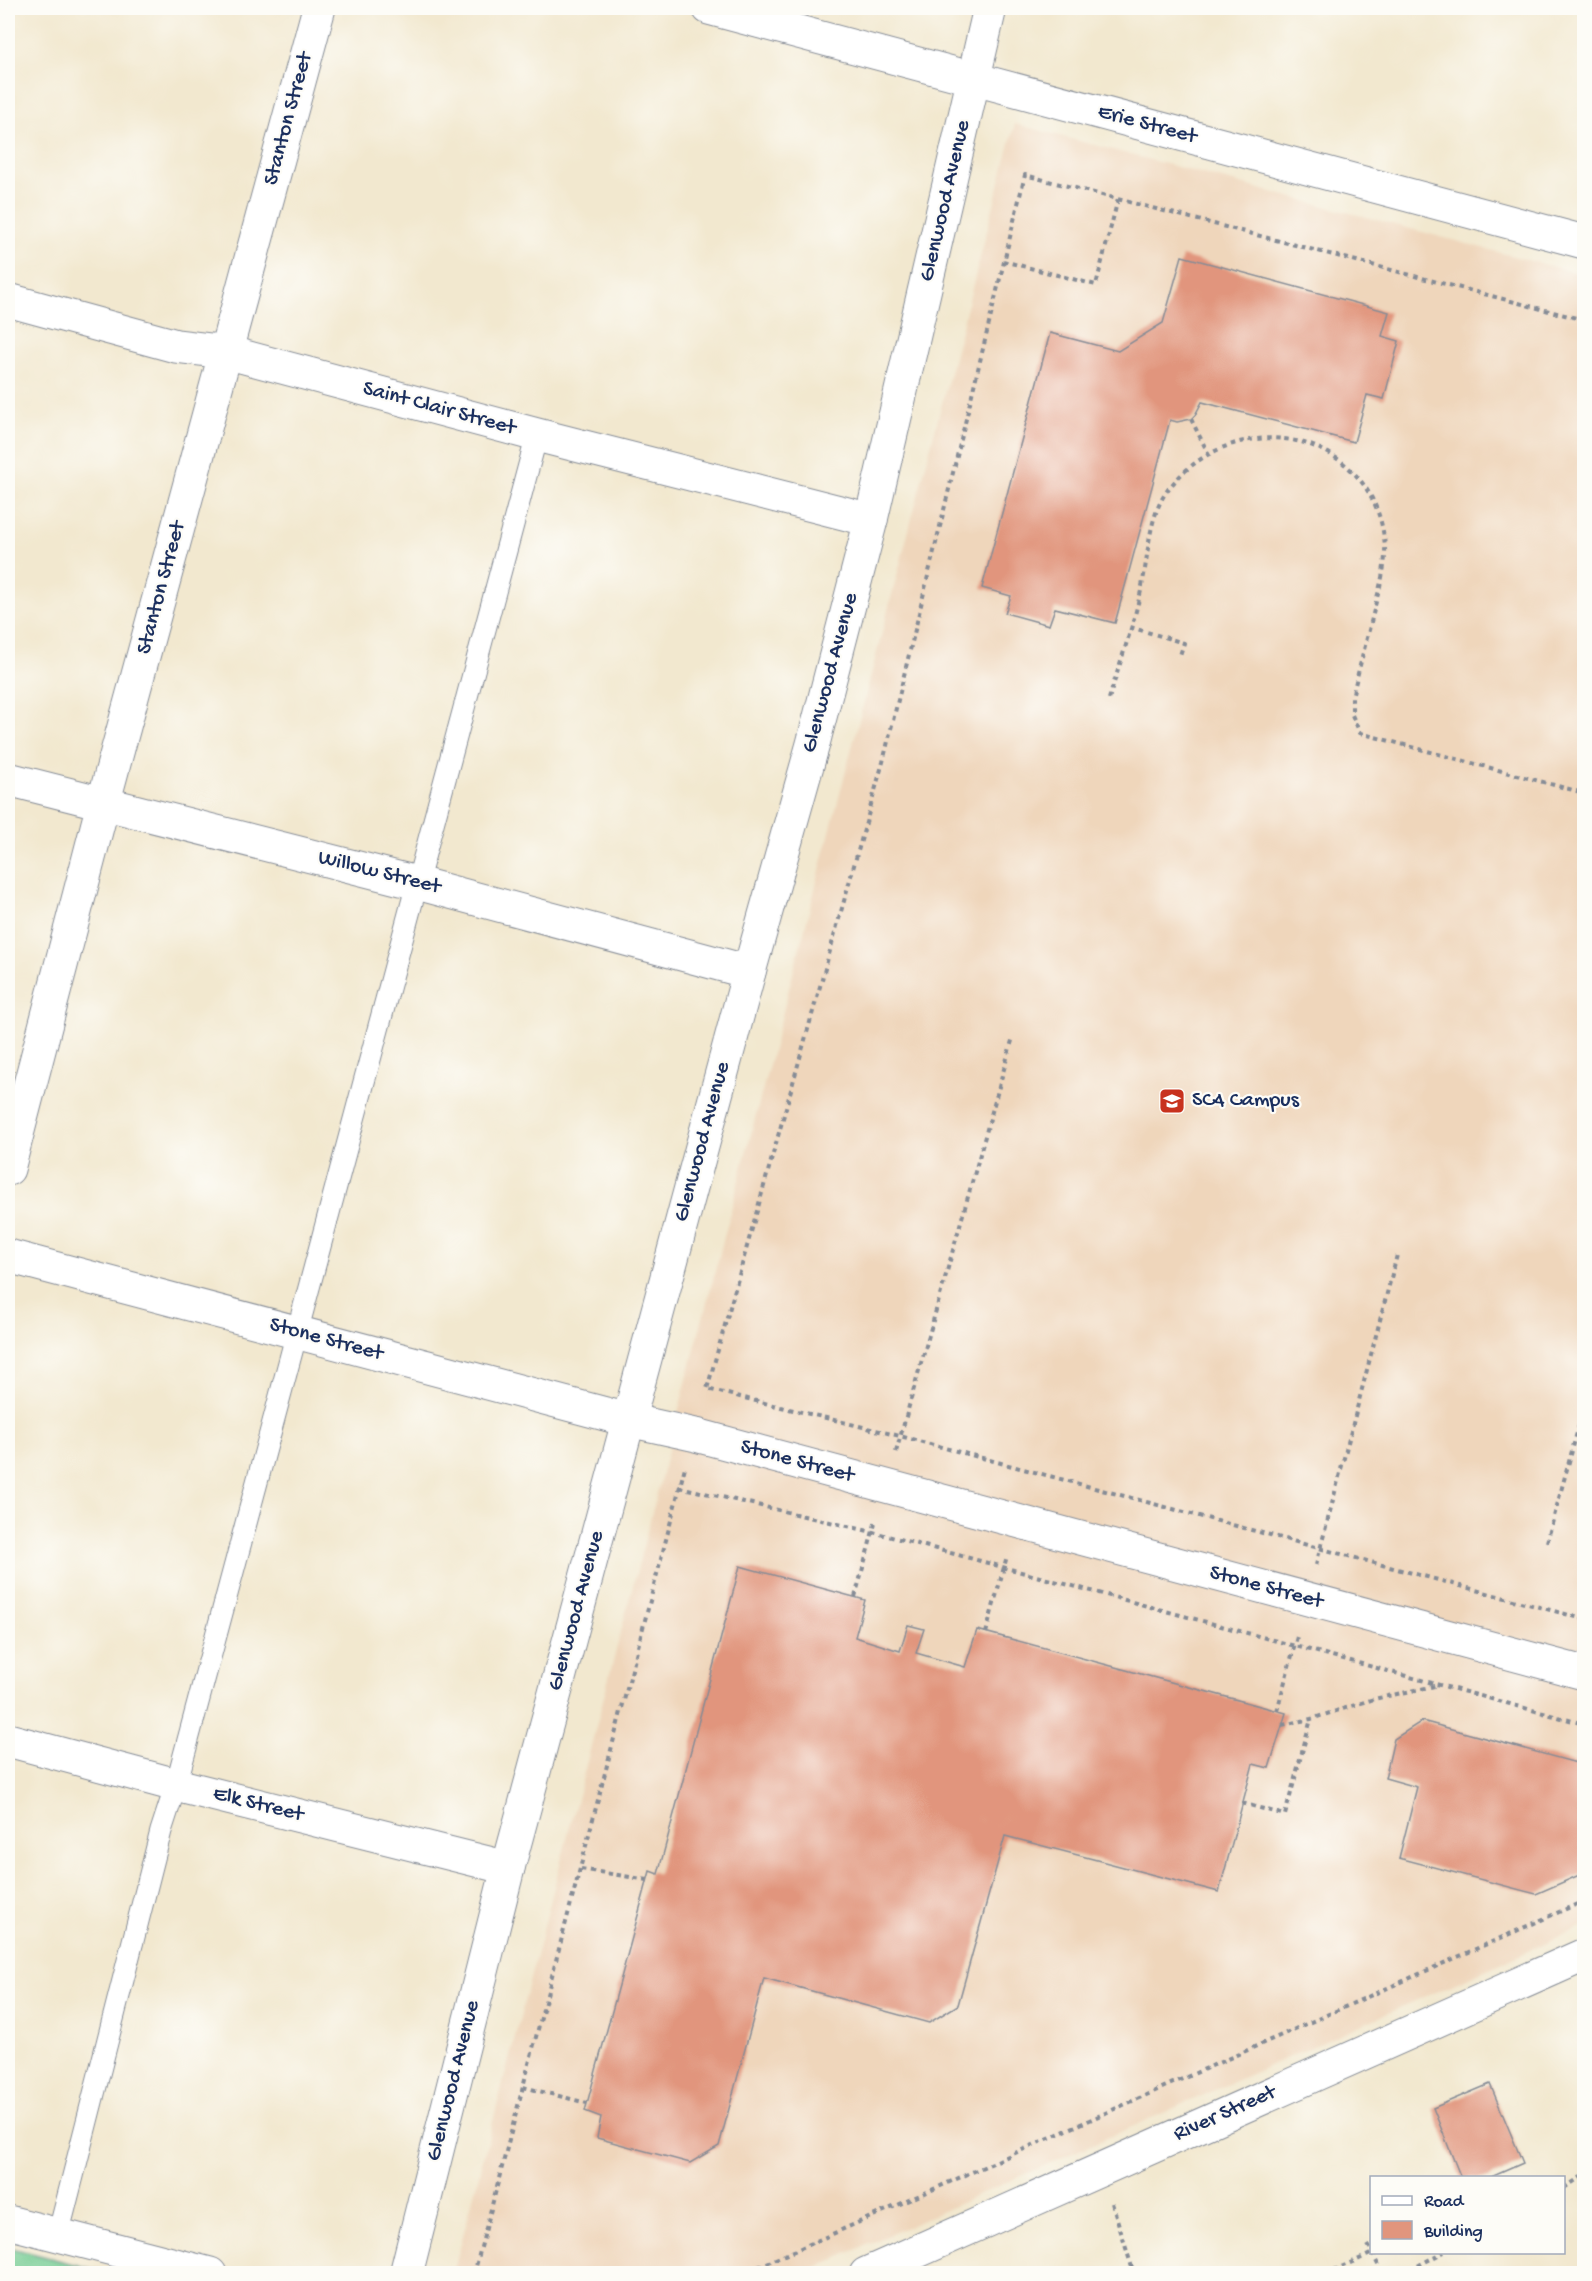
<svg xmlns="http://www.w3.org/2000/svg" width="1592" height="2281" viewBox="0 0 1592 2281" font-family="'Gochi Hand',sans-serif">
<style>
.built{fill:#efd6bb}
.green{fill:#72cb91;stroke:#467d78;stroke-width:1.5}
.building{fill:#e1957d}
.lines{fill:none;stroke-linecap:round;stroke-linejoin:round}
.lane-casing{stroke:#868c96;stroke-width:23}
.street-casing{stroke:#868c96;stroke-width:35}
.secondary-casing{stroke:#868c96;stroke-width:35}
.path{stroke:#868c96;stroke-width:4;stroke-dasharray:4.5 4.5;stroke-linecap:butt}
.lane{stroke:#fff;stroke-width:21}
.street{stroke:#fff;stroke-width:33}
.secondary{stroke:#fff;stroke-width:33}
.labels{text-anchor:middle;dominant-baseline:central;stroke-width:4.5;stroke-linejoin:round;paint-order:stroke}
.street-label{font-size:22px;fill:#1b2f5e;stroke:#fdfcf7}
.poi-label{font-size:22px;fill:#1b2f5e;stroke:#fdfcf7;text-anchor:start}
</style>
<rect width="100%" height="100%" fill="#fdfcf7"/>
<filter id="ink" filterUnits="userSpaceOnUse"><feTurbulence type="fractalNoise" baseFrequency=".0167" numOctaves="2"/><feDisplacementMap in="SourceGraphic" scale="12" xChannelSelector="R" yChannelSelector="G"/><feConvolveMatrix kernelMatrix="1 2 1 2 8 2 1 2 1" color-interpolation-filters="sRGB"/></filter>
<filter id="wash" filterUnits="userSpaceOnUse"><feTurbulence type="fractalNoise" baseFrequency=".008" numOctaves="4" result="noise"/><feDisplacementMap in="SourceGraphic" scale="24" xChannelSelector="R" yChannelSelector="G"/><feGaussianBlur stdDeviation="1.35" result="paint"/><feColorMatrix in="noise" values="0 0 0 0 0 0 0 0 0 0 0 0 0 0 0 0 0 1.4 0 .05"/><feComposite in="paint" operator="in"/></filter>
<g filter="url(#wash)">
<rect width="100%" height="100%" fill="#f2e8cf"/>
<path class="built" d="M1015,124L1584,275V1926L803,2273L453,2274Z"/>
<path class="green" d="M8,2247L108,2273H8Z"/>
<g id="blocks">
<path class="building" d="M1182,256L1389,312L1382,336L1399,341L1384,399L1367,395L1354,442L1202,402L1195,415L1191,419L1177,422L1170,420L1115,623L1055,608L1049,625L1005,613L1011,596L982,588L1050,333L1118,351L1163,323Z
M740,1566L865,1600L855,1637L900,1651L908,1625L924,1629L916,1653L965,1667L977,1630L1286,1713L1269,1768L1253,1764L1219,1892L1005,1836L958,2005L929,2023L764,1978L719,2146L690,2163L597,2138L601,2117L585,2111L650,1871L658,1874Z
M1422,1721L1584,1765V1873L1536,1894L1399,1858L1417,1787L1385,1778L1394,1739Z
M1490,2084L1523,2163L1489,2178H1461L1433,2108Z"/>
</g>
</g>
<g filter="url(#ink)">
<use href="#blocks" fill-opacity="0" stroke="#868c96" stroke-width="1.5"/>
<g class="lines">
<defs>
<path id="lane" d="M58,2235L161,1831L176,1785L537,435"/>
<path id="street" d="M8,300L176,346L226,352L537,435L871,520
M8,779L417,883L749,972
M8,1169L103,804L319,8
M8,1256L628,1420L696,1435L1584,1673
M8,1740L176,1785L508,1868
M8,2222L210,2274
M866,2274L1584,1955"/>
<path id="secondary" d="M709,8L1584,242
M406,2274L508,1868L749,972L813,744L871,520L990,8"/>
</defs>
<use href="#lane" class="lane-casing"/>
<use href="#street" class="street-casing"/>
<use href="#secondary" class="secondary-casing"/>
<path class="path" d="M1003,261L1096,285L1118,199
M1584,320L1025,175L883,762L707,1389L900,1436L1584,1619
M1191,419L1208,453
M1130,627L1184,643L1180,655
M1109,699C1120,662 1134,624 1142,586C1149,553 1148,514 1170,487C1239,402 1377,432 1385,547C1386,570 1378,592 1373,614C1366,642 1359,669 1352,697V715L1360,733L1584,793
M896,1452L1013,1037
M679,1487L873,1532L1584,1724
M1547,1542L1584,1407
M1316,1565L1397,1255
M855,1597L876,1520
M986,1633L1007,1556
M1277,1711L1298,1633
M1282,1725L1311,1719L1374,1699L1439,1685
M1242,1803L1285,1815L1311,1719
M581,1869L648,1880
M523,2087L587,2103
M1564,2188L1584,2175
M1112,2203L1134,2274
M1368,2245L1372,2251
M1372,2253L1383,2274
M474,2274L685,1467
M742,2274L1584,1901
M1325,2274L1373,2253
M1402,2274L1444,2252"/>
<use href="#lane" class="lane"/>
<use href="#street" class="street"/>
<use href="#secondary" class="secondary"/>
</g>
</g>
<defs>
<symbol id="university-square" viewBox="-11 -11 22 22"><rect x="-9" y="-9" width="18" height="18" rx="4" fill="#c8321e" stroke="#fdfcf7"/><path d="M0-5L7-2L0 1L-7-2ZM-4 1L0 2.5L4 1V4Q0 6-4 4Z" fill="#fff"/></symbol>
</defs>
<g fill-rule="evenodd">
<use href="#university-square" x="1157" y="1086" width="30" height="30"/>
</g>
<g class="labels">
<g class="street-label">
<text transform="translate(289 119) rotate(-75)">Stanton Street</text>
<text transform="translate(1147 125) rotate(15)">Erie Street</text>
<text transform="translate(946 201) rotate(-77)">Glenwood Avenue</text>
<text transform="translate(439 409) rotate(15)">Saint Clair Street</text>
<text transform="translate(162 588) rotate(-75)">Stanton Street</text>
<text transform="translate(831 673) rotate(-75)">Glenwood Avenue</text>
<text transform="translate(379 873) rotate(14)">Willow Street</text>
<text transform="translate(703 1142) rotate(-75)">Glenwood Avenue</text>
<text transform="translate(326 1340) rotate(15)">Stone Street</text>
<text transform="translate(797 1462) rotate(15)">Stone Street</text>
<text transform="translate(1266 1588) rotate(15)">Stone Street</text>
<text transform="translate(577 1611) rotate(-75)">Glenwood Avenue</text>
<text transform="translate(258 1805) rotate(14)">Elk Street</text>
<text transform="translate(454 2081) rotate(-76)">Glenwood Avenue</text>
<text transform="translate(1225 2114) rotate(-24)">River Street</text>
</g>
<g class="poi-label">
<text x="1192" y="1101">SC4 Campus</text>
</g>
</g>
<rect width="1592" height="2281" fill="none" stroke="#fdfcf7" stroke-width="30"/>
<rect x="1370" y="2176" width="195" height="78" fill="#fdfcf7" stroke="#a3aaba" stroke-width="1.5"/>
<rect x="1382" y="2196" width="30" height="9" fill="#ffffff" stroke="#a3aaba" stroke-width="1.5"/>
<text x="1424" y="2206" font-size="18" fill="#1b2f5e">Road</text>
<rect x="1382" y="2221" width="30" height="18" fill="#e1957d" stroke="#a3aaba" stroke-width="1.5"/>
<text x="1424" y="2236" font-size="18" fill="#1b2f5e">Building</text>
</svg>
